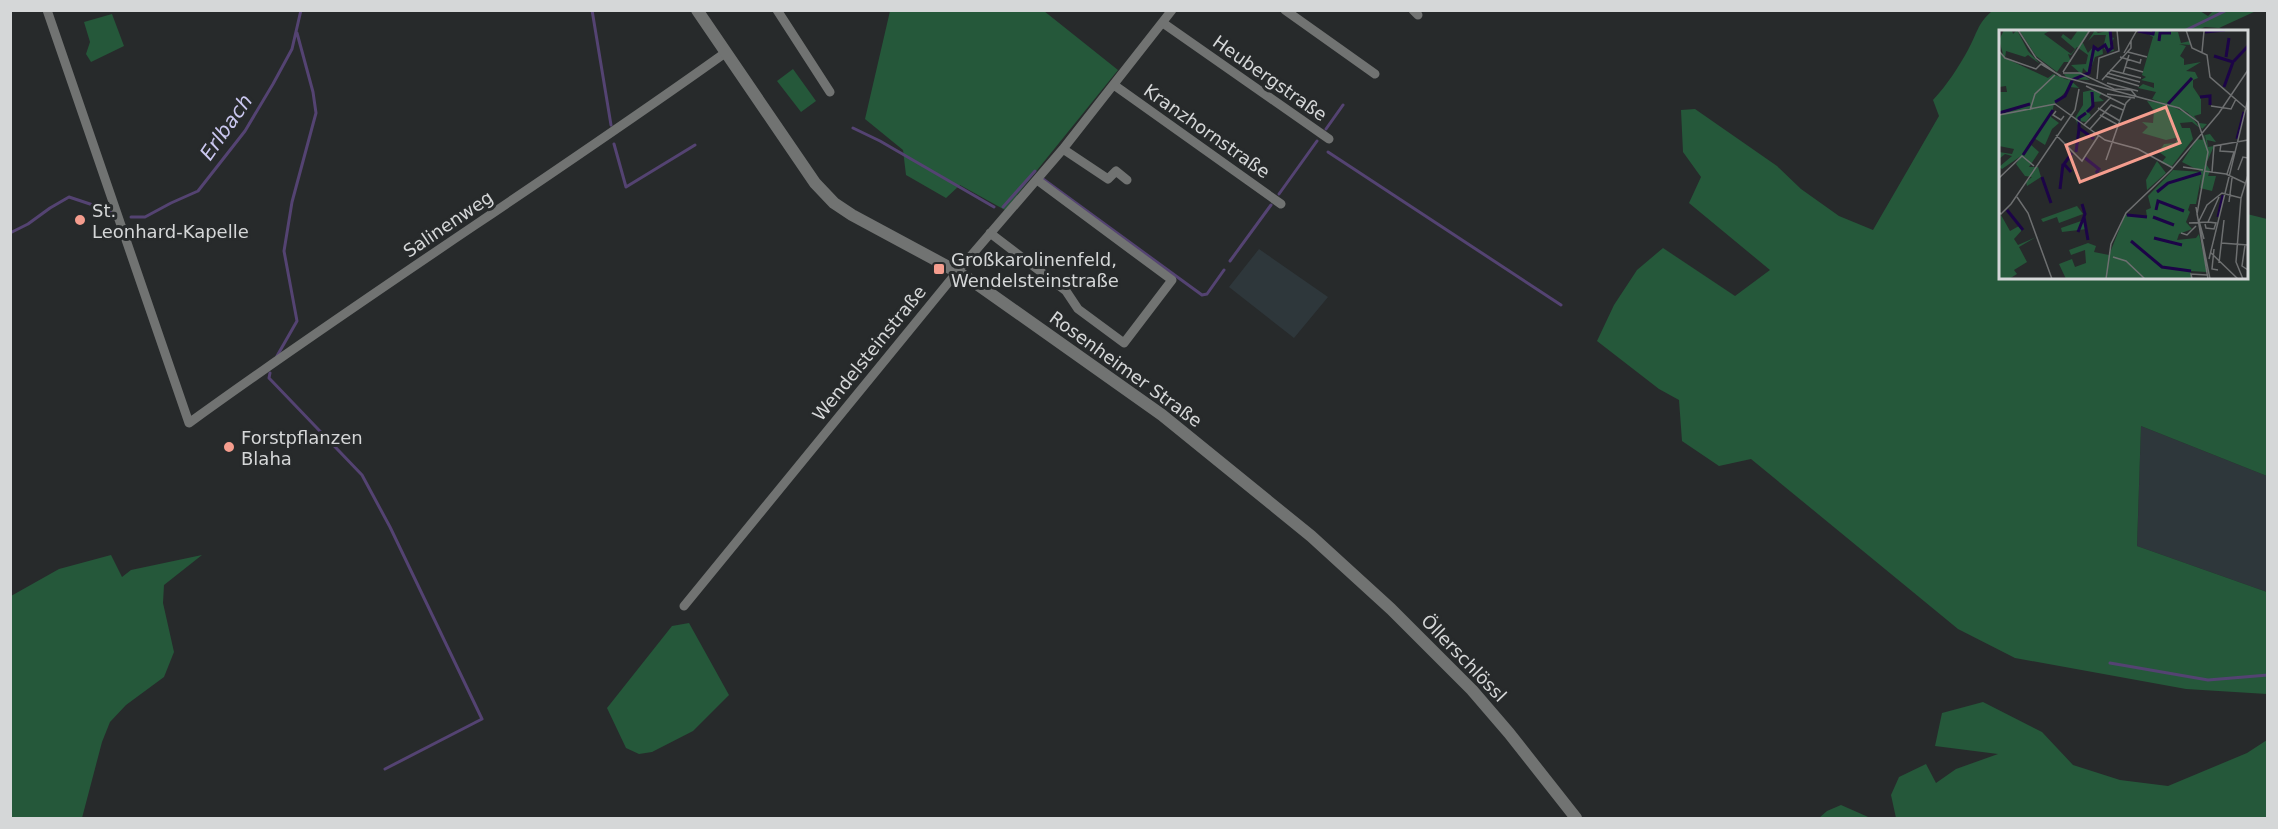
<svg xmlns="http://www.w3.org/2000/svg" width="2278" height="829" viewBox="0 0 2278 829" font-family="'DejaVu Sans',sans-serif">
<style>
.built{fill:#2e373b}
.green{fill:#25583a}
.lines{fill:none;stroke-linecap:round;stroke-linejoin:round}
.stream{stroke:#544372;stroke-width:3}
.minor{stroke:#717372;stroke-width:9}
.tertiary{stroke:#717372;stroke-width:12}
.poi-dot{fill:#f59d8e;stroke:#272a2b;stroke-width:2}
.labels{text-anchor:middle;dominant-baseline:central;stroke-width:6;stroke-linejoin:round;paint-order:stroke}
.street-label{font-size:18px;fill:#d5d7d8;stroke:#272a2b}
.poi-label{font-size:18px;fill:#d5d7d8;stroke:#272a2b;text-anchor:start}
.water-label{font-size:20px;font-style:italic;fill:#cac7ef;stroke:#272a2b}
.inset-river{fill:none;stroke:#1c0447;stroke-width:3}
.inset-road{fill:none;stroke:#6d6f70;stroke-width:1.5}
.view{fill:#f59d8e;fill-opacity:0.15;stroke:#f59d8e;stroke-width:3}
.inset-edge{fill:none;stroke:#d5d7d8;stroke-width:3}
</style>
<rect width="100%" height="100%" fill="#272a2b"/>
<path class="built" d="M1259,249L1328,297L1294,338L1229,287Z
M2141,426L2267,476V592L2137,546Z"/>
<path class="green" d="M890,11H1044L1118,70L1005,210L960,185L946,198L906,175L903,150L865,119Z
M2200,11L2208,16L2213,11H2256L2219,28L2205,27L2195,31L2000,32V278H2246L2247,214L2267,219V476L2141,426L2137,546L2267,592V694L2186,689L2015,658L1958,629L1751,459L1719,466L1682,441L1679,400L1659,389L1597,341L1614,305L1637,270L1663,248L1735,296L1770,270L1689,203L1701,177L1683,152L1681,110L1695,109L1777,166L1801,189L1839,216L1873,230L1939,116L1933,100C1947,85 1958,68 1968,50C1977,34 1977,24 1992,11Z
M112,14L124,46L91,62L86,54L90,42L84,22Z
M793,69L816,101L801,112L777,81Z
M111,555L122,577L131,570L202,555L164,585L163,603L174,652L164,677L126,705L110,722L102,742L82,818H11V596L59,569Z
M689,623L729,695L693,731L652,752L639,754L626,748L607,708L672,626Z
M1983,702L2042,732L2073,765L2120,780L2168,786L2247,753L2267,740V818H1896L1891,795L1899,777L1926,764L1936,783L1956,769L1998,754L1935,746L1942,713Z
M1841,805L1866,816L1870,818H1819L1827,811Z"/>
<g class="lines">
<path class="stream" d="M592,10L611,125
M2182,32L2227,10
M853,128L880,141L994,207
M1326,129L1343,105
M614,144L626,187L695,145
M1328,152L1561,305
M1043,179L1202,295L1207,294L1224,270
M1279,194L1317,141
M1003,207L1035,171
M131,217H145L171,203L198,191L245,131L273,84L292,49L301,10
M10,233L28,224L50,208L69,197L111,211
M1230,261L1271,205
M277,356L297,321L284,251L292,202L316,113L313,92L297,33
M270,373L269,378L362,475L390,527L482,719L385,769
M2110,663L2208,680L2268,675"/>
<path class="minor" d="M47,10L189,423C365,295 549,179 725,53
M777,10L830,92
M1285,10L1375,74
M1413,10L1418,15
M1163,23L1329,139
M1114,85L1281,204
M1063,149L1108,179L1116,171L1127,180
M990,233L1066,291L1078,309L1124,343L1172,280L1037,180
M684,606L957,272L1063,149L1172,10"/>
<path class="tertiary" d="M697,10L815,183L834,203L852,215L943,264L974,282L1162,415L1311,536L1391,609L1472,690L1509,733L1576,818"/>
</g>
<g class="poi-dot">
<circle cx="80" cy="220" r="6"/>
<rect x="933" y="263" width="12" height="12" rx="3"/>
<circle cx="229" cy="447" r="6"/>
</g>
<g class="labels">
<g class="street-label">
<text transform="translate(1270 78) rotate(35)">Heubergstraße</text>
<text transform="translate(1207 131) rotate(35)">Kranzhornstraße</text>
<text transform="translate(448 224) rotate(-34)">Salinenweg</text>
<text transform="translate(869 353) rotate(-51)">Wendelsteinstraße</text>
<text transform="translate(1126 369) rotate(36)">Rosenheimer Straße</text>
<text transform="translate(1464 658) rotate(46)">Öllerschlössl</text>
</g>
<g class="poi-label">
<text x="92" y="210">St.<tspan x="92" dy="21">Leonhard-Kapelle</tspan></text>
<text x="951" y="259">Großkarolinenfeld,<tspan x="951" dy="21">Wendelsteinstraße</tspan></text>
<text x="241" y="437">Forstpflanzen<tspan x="241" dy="21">Blaha</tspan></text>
</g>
<g class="water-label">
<text transform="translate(226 127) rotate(-55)">Erlbach</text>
</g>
</g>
<g transform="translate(1999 30)">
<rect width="249" height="249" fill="#272a2b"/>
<path d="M5,0H13L14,4L18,0L29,21L41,34L29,25L26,27L7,21L6,28L49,48L54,44L69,50L65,44L81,43L72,35L87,34L89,25L78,17L72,25L69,24L72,32H65L58,42L37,26L20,0H52L45,4L72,24L76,19L62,7L64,4L72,10L79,0H91L83,11L89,23L95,16L99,20L105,14L107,5H95L89,11L96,0L99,3L112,0L111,7L115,8L112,14L115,21L108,22L103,16L104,24L96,27L90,44L84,38L83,44L91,50L70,49L80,58L71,57L55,74L52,87L60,93L53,99L46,115L35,108L30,113L40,122L30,137H39L42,147L28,156L27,152L33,147L26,146L17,134L22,126L3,139L0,137L13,126L6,124L0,129V122L13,124L15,119L0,116V62H8L7,56L0,57V21L4,24L0,10ZM158,0L179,2L182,13L191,11V15L180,14L187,16L181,26L185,29V35L202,32L187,41L196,42L199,48L194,50V57L202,69V84L195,86L200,93L208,94L203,99L196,89L188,82L180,78L170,75L191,85L202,99L193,92L181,93L183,98H191L194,109L173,136L162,133L167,127L160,122L165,114L176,113L180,107L167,110L143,103L149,97L143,92L154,93L155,81L148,71L167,74L153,69L157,62L139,58L144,54L155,58V53L142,50L147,47L143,45L154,7L149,4ZM93,60L103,63L100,67L105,71L94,72L89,82L92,85L87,92L80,91V98L76,88L84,75V62ZM205,104L208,118L206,105L211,104L217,112L208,110L209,117L215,116L207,134L211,140L209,146H217L213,161L201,158L203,143L197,174H191L189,180L191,182L187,192L193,199L180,204L178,210L197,208L200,204L208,242L192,241V249H67L60,234L73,229L76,237L87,233L86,220L72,225L70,220L89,213L97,216L95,222L110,225L126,185L148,187L147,180L152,178L149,166L174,140L203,142L183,132L198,109L203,110ZM158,131L167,143L148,160L147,150ZM78,176L84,184L60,193L58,187L44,192L42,189ZM2,185L11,201L20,196L23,200L15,209L19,215L37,207L20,217L28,232L15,240L18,244L10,249H0ZM84,186L88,199L63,202L62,198L82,191Z" fill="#25583a"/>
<path class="inset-river" d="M139,1L154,4L155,0M206,2L226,0M160,11L161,3H172M215,26L234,32L225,57M227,27L230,8M235,31L249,16M73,50L90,43L95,17L99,20L106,15L109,21L113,18L111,0M201,67L211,66V75M56,72L66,66L73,51M169,74L193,48M88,82L94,76L93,62M0,83L31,74M87,83L80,88V98L95,109M238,109L245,82M77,122L80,99M24,125L54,80M86,128L100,139L97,143M72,142L65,134L73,123M43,147L52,173M61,159L64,134M158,162L169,153L202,143M8,180L24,200M157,180L159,171L185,181M128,185L148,187M85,187L89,210M154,187L175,195M219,187L224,165M79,202L86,184L83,174M155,208L183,215M132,211L163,237L192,241"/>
<path class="inset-road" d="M19,0L37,28L61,46L180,78L199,92L209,122L198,184L211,249M187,0L193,18L208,25L211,47L249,80M194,0H214M0,21L6,28L37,39L42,34L62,46M129,22L148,27M203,22L205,1M125,23L138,0M121,27L141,33L142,29M126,37L144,42M111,40L142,48M64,42L91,0M64,43H81L115,59L132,60L137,66M108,43L141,52M124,44L130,25M106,46L140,56M98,49L100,28L120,21L118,0M103,50L132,18V11M108,53L139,61M87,56L126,75M108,64L136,68M212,76L232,79L237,69M99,78L121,91M31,80L36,64L56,45M57,81L54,85L62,90L65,86M0,85L56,74L106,110L139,119L174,138M101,85L119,95M85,95L112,67M91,99L112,75L124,80M57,105L83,131L100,105M222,114L221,121L235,122L228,144M107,130L127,73L132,68M184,137L204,140M239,140L244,127L249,128M205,141L227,144L246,153M213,142L215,116L249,110M0,148L23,126L35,136M18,167L29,183L53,249M230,172L233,148M197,177L209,249M0,182L2,184L12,174L76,80L80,59M190,193L209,192L220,167M206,194L207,198L215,199L217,193L209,192M182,203L188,205L197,196M205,209L200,191L208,175L223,163L242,168M222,213L249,215M246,215L243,236L249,240M215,219L213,239L219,240M211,222L239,249M114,227L127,231L146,249M210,229L249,69M220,233L225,190M107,249L112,214L127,183L172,140L220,83L249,40M193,249L192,244L208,245M244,249L237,232L242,168L249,145"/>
<path class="view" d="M167,77L181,113L81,152L67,115Z"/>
<rect width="249" height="249" class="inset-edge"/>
</g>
<rect width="2278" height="829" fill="none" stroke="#d5d7d8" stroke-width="24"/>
</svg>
